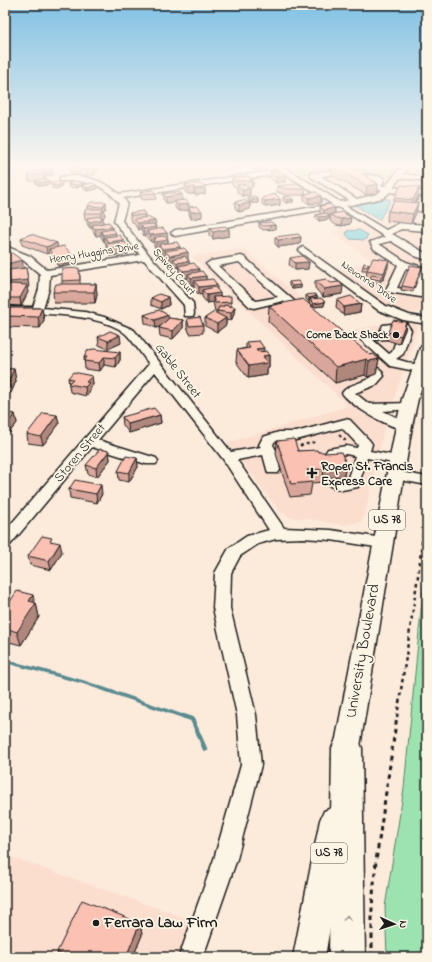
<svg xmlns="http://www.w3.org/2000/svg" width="432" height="962" viewBox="0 0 432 962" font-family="'Indie Flower',sans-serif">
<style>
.built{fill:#fcdecf}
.green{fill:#9de3b0;stroke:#5c8066}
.water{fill:#84d5dd;stroke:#5a8b90}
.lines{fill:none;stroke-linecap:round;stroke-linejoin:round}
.stream-far1{stroke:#5a8b90;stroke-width:3.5}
.stream{stroke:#5a8b90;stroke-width:4.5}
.minor-casing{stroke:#1c1c1c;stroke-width:3}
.major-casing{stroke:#1c1c1c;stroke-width:3}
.highway-casing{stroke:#1c1c1c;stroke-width:3}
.path-far2{stroke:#1c1c1c;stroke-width:2;stroke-dasharray:3 3;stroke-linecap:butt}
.path-far1{stroke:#1c1c1c;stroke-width:2.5;stroke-dasharray:3.5 3.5;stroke-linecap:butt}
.path{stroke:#1c1c1c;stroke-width:3;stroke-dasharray:4.5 4.5;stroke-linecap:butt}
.minor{fill:#fcf5e5;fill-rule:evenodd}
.major{fill:#fcf5e5;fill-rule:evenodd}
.highway{fill:#fcf5e5;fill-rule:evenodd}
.wall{fill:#d8a69a;stroke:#1c1c1c}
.shaded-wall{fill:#b0877d;stroke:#1c1c1c}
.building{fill:#fbc1b3;stroke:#1c1c1c}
.oneway{stroke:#97938b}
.poi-dot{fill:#1c1c1c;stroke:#fcf5e5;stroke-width:1.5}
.labels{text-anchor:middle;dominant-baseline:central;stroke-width:3.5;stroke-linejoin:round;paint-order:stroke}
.far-street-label{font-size:11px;fill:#1c1c1c;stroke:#fcf5e5}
.far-poi-label{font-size:11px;font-weight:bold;fill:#1c1c1c;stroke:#fcf5e5;text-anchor:end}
.shield{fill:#fcf5e5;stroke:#5f5d58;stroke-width:1}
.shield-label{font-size:12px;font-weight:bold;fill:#1c1c1c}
.street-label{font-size:13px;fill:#1c1c1c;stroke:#fcf5e5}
.poi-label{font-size:13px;font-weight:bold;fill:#1c1c1c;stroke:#fcf5e5;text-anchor:start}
.near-street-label{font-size:16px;fill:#1c1c1c;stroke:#fcf5e5}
.near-poi-label{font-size:16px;font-weight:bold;fill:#1c1c1c;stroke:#fcf5e5;text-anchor:start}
</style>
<rect width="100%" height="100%" fill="#fcebdb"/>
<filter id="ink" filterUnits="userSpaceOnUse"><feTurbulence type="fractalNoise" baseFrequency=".025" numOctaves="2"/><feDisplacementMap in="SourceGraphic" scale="8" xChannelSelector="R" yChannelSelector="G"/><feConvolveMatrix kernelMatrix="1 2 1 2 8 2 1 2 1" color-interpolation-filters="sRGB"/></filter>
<g filter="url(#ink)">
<path class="built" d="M406,166H427V251L350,206L300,174L335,168L397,177Z
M368,224L384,237L403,248L410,256L427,261L426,299L427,305L422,312L407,313L386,305L337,270L374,262L330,231Z
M243,248L342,333L403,319L414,322L418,325L383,434L365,515L361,522L345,525L336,524L310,519L292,518L280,512L227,443L348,406L191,256Z
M9,856L203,924L191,957H5V863Z"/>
<path class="green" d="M302,166H400L391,176L335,168L303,174L294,168Z
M427,549V957H387L385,907L404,788Z"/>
<path class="water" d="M382,199H390V201L379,220L355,205Z
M359,230L368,235L365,240L350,239L346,234L347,231Z"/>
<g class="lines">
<path class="stream-far1" d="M5,661L83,682L185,717"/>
<path class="stream" d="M183,716L192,719L205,749"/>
<defs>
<path id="minor" d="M274,166H283L340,202L349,200L311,177V173L340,170L381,177L385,179L381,186H386L402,166H409L403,174L427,177V181L400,178L393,187L427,192V200L424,208L427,209V213L415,210L419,198L423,196L390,192L383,198L346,206L386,230L400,223L427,225V231L401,229L392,234L427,254V260L415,256L391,241L379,244L406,262L426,268L427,273L423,290L427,292V298L388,292L386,290L398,265L374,249L370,242L385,237L338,207L175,236L171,233L175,230L332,204L284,173L123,198L127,203L122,221L149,255L193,303L194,314L193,316H185L184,305L144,260L50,275L49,289L43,308L85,312L104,317L134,330L231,452L261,447L259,445L263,437L279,432H296L345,419L350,420L370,441L372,444L370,451L403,457L405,460L403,463L398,464L367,458L358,487L342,490L330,486L325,477L327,474H337L341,480L347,481L355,456L346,454L338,455L334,469H324C319,462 324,455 328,449L346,446L357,448L358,445L342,428L296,440H280L274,442L273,445L276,450L280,470L278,473H268L263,455L237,460L284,528L331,530L382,538L387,539L390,543L387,547L382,548L331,540L303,538L276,539L258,544L240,556L231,573L230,608L256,715L261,765L237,859L203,957H179L214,859L241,765L237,715L213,608L215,573L229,548L247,536L269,530L223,459L155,372L98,440L156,458L158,461L156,464H146L92,447L10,545L5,546V531L149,364C142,355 135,344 127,335C105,313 35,313 5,313V307H33L39,289L40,274L23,260L5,252V246L30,256L47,270L140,255L114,221L119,203C102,183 89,181 63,181H60V177C81,173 104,180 119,194L278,170ZM340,174L376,181L375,184L361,180L357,182L363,187L382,190L377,194L357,199L321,176ZM406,268L418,271L413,290L397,288Z
M303,247L386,306L409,315L427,318V324L403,320L378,310L300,252L299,250Z
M241,256L244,257L308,313L309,315L308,317H300L283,301L254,308L250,307L206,264L211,261ZM239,262L278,297L256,301L218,266Z
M399,323L407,324L411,330L403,354L396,359L424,367L426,369L424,371L420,372L390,366L361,340L366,335L379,334L383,325ZM400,329L392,352L389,354L373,340L387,339L391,330Z
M361,357L381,370L384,376L376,385L355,393L369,404L412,403L414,406L412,409L383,411L409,423L410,426L409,429C394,432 350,405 342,393C349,383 363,384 372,376L355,360Z
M395,471L427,477V485L390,478L388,475L390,472Z"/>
<path id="major" d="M427,344V370L418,399L412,426L358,759L354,767L345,771L336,767L332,759L396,426L402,399L420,348L422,345Z
M334,807L344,811L348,820L325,957H293L320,820L324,811Z"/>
<path id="highway" d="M347,735L358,739L362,748L365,957H329L332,748L336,739Z"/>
</defs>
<use href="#minor" class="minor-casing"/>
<use href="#major" class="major-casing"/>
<use href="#highway" class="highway-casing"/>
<path class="path-far2" d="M339,435L346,441
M294,447L315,442
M423,525L427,490"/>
<path class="path-far1" d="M397,717L419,569L424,524"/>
<path class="path" d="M372,957V907L376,861L397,716"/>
<use href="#minor" class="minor"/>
<use href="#major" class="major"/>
<use href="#highway" class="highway"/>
</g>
<path class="wall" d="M69,166H82V169L80,173H70Z
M86,166H98V171L94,175H85L84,169Z
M229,166H242V167L232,170L229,168Z
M250,166H264V169L254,170L250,168Z
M333,166L369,173L368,178L378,184L377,193L366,195L332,175Z
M414,166H427V170H421L420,172L416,171V169H414Z
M37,168H53V175L50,176L46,175V178L45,179L51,184L40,186L36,184L35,181H29L28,175L38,171Z
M270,172L285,175V182L276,183L270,178Z
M427,176V189H423V186L421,184L422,178Z
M232,178L253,180V186H252V188H248L250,189V195L242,196L237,192V187H235L232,184Z
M81,182L82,185L77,188L69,187L68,184Z
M52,185H62L59,189L52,188Z
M82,185L97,189L87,191L82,188Z
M185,185L205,188V194L195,195L194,194H188L185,192Z
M277,186L305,189V193L321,196V203L309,204L304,200V195H286L277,192Z
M419,187L418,196L415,203H418L416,213L411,224L387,221L388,211L394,201V198Z
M140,192L156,193V199L143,200L141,198Z
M163,194L182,201L202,217L191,219L189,214V210L178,211L175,208V202L166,203L164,200Z
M248,197L258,199V203H251L248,200Z
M283,197L293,199V202L286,203L283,201Z
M262,198L280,199V205L265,207L262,204Z
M106,202V209L104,211L105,215L103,218V223L112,227V229L116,236L123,240L124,242L128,254L109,256L107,251L105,241L104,242L101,237V235L96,236L93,231L92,228H90L87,224V220H85L84,213L88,209V206Z
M235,202L250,203V209L239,212L235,208Z
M320,206L335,208V213L350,224L341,226L336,225L330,221L331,215L329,216V219L319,221L315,218L316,215L320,214Z
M130,213L145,215V217L155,221L156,229L167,233L168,243L180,247V249L189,261L190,264L199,272L206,276V280L217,290L220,296L231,302V306L234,314L231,321L226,320V325L217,332L205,326V318L217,313V311H215L213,302L207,303L202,297V294L199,295L194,289V285L192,286L188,281V278L183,279L179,273V270H177L173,266V263H170L166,258L165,256H162L159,251V249H156L154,246V242H151L147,238V235L144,236L142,232L141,229L138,230L135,225L134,222H132L130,219Z
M259,223L275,225V229L263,230L259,227Z
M209,228L229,229V236L213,239L209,235Z
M275,237H301L300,244L278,247L275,244Z
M21,238L57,243V248L73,256L74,263L58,266L50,256L49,253L47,254L22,245Z
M5,248L23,268H26L29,287H27L28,292L21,306L5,305V292L10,284V274L5,271Z
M290,258L309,262L308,269L295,270L289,265Z
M369,264V267H388L383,280H381L380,284L370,282V278H366L367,270H362L363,266Z
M422,267L421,270L413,292L401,290L402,286Z
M80,275V284H96L97,295L95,303H54L53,292L62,284V281Z
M315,281L342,294L323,297L315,288Z
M289,282L301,285V288L292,289L289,286Z
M306,295L317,296V298L324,306L313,307L309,303V302L306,299Z
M168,297L169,305L161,309L151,305V298Z
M337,300L361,304L360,312L343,315L336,307Z
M269,306L379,359L376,374L367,377L365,375L335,383L268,321Z
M5,308H42L44,320L40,328L5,327Z
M144,315L183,320V328L173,339L160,336L159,328L161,326L156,328L145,323Z
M187,319L203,325V333L190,334L187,327Z
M406,322L405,330L399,344L387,340L388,332Z
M98,337L121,343L108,349L99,345Z
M246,342L269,355V367L267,368V375L248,378L236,362L237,350L246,348Z
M120,352V360L116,367L104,365L100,371L85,369L84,357Z
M5,369H14L16,381L11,393L5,392Z
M92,376L93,384L90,387V391L86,396L70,392L68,378Z
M5,413L15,414L17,423L8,434L5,433Z
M57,415L59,424L43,445L28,443L27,434Z
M160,415L161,423L129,433L123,425L122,417Z
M277,441L298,451L318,452L324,453L346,463L344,476L323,479V482L312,483L310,495L290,497L276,454Z
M109,451L110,460L97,477L88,474L86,465Z
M137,458L138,467L129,482L119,480L118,471Z
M69,489L102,494L97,503L70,498Z
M52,541L62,552L51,570L30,565L28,556Z
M5,601L9,603H36L39,617L21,645L5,641Z
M140,923L142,935L133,957H59L57,952Z"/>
<path class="shaded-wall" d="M80,166H82V169L80,173Z
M96,166H98V171L94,175V169Z
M242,166V167L232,170V167Z
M254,166H264V169L254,170Z
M53,168V175L50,176L49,170Z
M45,171L46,178L44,181L43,175Z
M369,173L368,182L363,174Z
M285,175V182L276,183V177Z
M250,180H253V186H252V181Z
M50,181L51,184L40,186L39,183Z
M62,182V185L59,189L58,186Z
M81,182L82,185L77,188V185Z
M378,184L377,193L366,195L367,186Z
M97,185V189L87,191V188Z
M194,187V194H188V188Z
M419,187L418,196L412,210L413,200Z
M205,188V194L195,195V189Z
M250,189V195L242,196L243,190Z
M182,194V201L166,203V197Z
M321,196V203L309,204V198Z
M258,199V203H251V200Z
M280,199V205L265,207V201Z
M293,199V202L286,203L287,200Z
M106,202V209L104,211L105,215L103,218V225H92V228H90L89,222L101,218V213L103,210V207Z
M250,203V209L239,212V205Z
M418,203L416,213L411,224L413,214Z
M189,204V210L178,211V205Z
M335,208L334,215L331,214V215L323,216L324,210Z
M202,211V217L191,219V212Z
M329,216V219L319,221V217Z
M351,218L350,224L341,226L342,219Z
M155,221L156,234L147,231V235L144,236L143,229L141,225V229L138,230V223Z
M275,225V229L269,230L270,226Z
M112,227V233H116V240L105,237V241L104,242L103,235L101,231V235L96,236L95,229Z
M229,229V236L213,239V232Z
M167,233L168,240L156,239L155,237V241L154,239V242H151L150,235Z
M301,237L300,244L278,247V240Z
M123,240L124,247L109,249L108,242Z
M168,240V247L159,244V249H156V242Z
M57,243L58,250L49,249V253L47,254L46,247Z
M128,247V254L109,256V249Z
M180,247V254L165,251V256H162V249Z
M188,252V259H173V263H170V256Z
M73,256L74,263L58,266L57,259Z
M22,260L24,271L9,274L7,264Z
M389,260L388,267L383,280L384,273Z
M189,261L190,268L178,266L179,270H177V263Z
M309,262L308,269L295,270V263Z
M26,268L29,287H27L28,292L21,306L20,298L11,289L10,282Z
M199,269V276L188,274V278L183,279V271Z
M206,276V283L194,281V285L192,286L191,278Z
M96,284L97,295L95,303L94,292Z
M217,285V292L202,290V294L199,295V287Z
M301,285V288L292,289V286Z
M343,286L342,294L323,297L324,289Z
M220,293V300L213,297V302L207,303V295Z
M317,296V300L310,299L309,302V298Z
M168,297L169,305L161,309V302Z
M325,302L324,306L313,307V304Z
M361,304L360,312L343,315L344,307Z
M235,307L234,314L231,321V313Z
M42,308L44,320L40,328L38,317Z
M168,315L169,323L156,328L155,320Z
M226,318V325L217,332V324Z
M183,320V328L173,339V331Z
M406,322L405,330L399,344L401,336Z
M120,335L121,343L108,349V341Z
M264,348L263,356L269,355V367L267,368V375L248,378L249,366L256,349Z
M120,352V360L116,367L115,358Z
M104,357V365L100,371L99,363Z
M367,359L365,375L335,383L336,367Z
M379,359L376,374L367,377L369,361Z
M14,369L16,381L11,393L9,380Z
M92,376L93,384L90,387V391L86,396L85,387L86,382Z
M15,414L17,423L8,434L6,425Z
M57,415L59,424L43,445L41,437Z
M160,415L161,423L129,433L128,424Z
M109,451L110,460L97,477L96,468Z
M137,458L138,467L129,482V473Z
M346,463L344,476L323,479L324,469V466Z
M101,485L102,494L97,503L96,494Z
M60,543L62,552L51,570L49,561Z
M33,595L35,605L36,603L39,617L21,645L17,632L29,601Z
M140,923L142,935L133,957H126Z"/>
<path class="building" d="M42,166H46L53,168L49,170L37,168Z
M69,166H80V167H69Z
M86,166H96L94,169H84Z
M333,166H349L356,171L363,170L369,173L363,174L378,184L367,186Z
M30,171H45L43,175H28Z
M279,171L285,175L276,177L270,172Z
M423,175L427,176V183H424L425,180L422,178Z
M248,176L253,180H250L252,181H235L232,178Z
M44,179L50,181L39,183L35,181Z
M73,181L81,182L77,185L68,184Z
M53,182H62L58,186L52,185Z
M92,183L97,185L87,188L82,185Z
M200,183L205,188L195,189L194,187L188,188L185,185Z
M244,184L250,189L243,190L237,185Z
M299,184L305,189H286L277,186Z
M401,185L419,187L413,200L394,198Z
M153,190L156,193L142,194L140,192Z
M179,192L182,194L166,197L163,194Z
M316,192L321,196L309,198L304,194Z
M275,194L280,199L265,201L262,198Z
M255,196L258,199L251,200L248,197Z
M290,196L293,199L287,200L283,197Z
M186,200L189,204L178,205L175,201Z
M243,200L250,203L239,205L235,202Z
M394,201L418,203L413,214L388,211Z
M91,202H106L103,207L88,206Z
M329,204L335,208L324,210L320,207H322L320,206Z
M197,206L202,211L191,212L189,207Z
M86,209H104L101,213H84Z
M143,211L145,215H131L130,213Z
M343,212L351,218L342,219L336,218L331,214Z
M326,213L329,216L319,217L316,215Z
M101,216L103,218H101V220L89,222L87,218Z
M148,217L155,221L138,223L134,219Z
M109,222L112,227L95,229L92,225Z
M271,222L275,225L263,226L259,223Z
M153,224L156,227L143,229L141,225Z
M225,226L229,229L213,232L209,228Z
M163,228L167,233L150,235L147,231Z
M113,229L116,233L103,235L101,231Z
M31,234L57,243L46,247L21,238Z
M298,234L301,237L278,240L275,237Z
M120,235L123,240L108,242L105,237Z
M164,236L168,240L156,242L154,239H156L155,237Z
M125,242L128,247L109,249L106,244Z
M177,242L180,247L162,249L159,244Z
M64,246L73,256L57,259L49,249Z
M5,248L22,260L7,264L5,262Z
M184,248L188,252L170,256L165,251Z
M185,256L189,261L177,263L173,259Z
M302,256L309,262L295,263L290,258Z
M373,258L389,260L384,273L367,270Z
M194,263L199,269L183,271L178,266Z
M364,263L369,264L367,267L363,266Z
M410,265L422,267L414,288L402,286Z
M26,268L28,280L10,282L9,270Z
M79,268L80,280L62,281V269Z
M202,271L206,276L191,278L188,274Z
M372,275L382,277L380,280L370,278Z
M213,279L217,285L199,287L194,281Z
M326,279L331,283L339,282L343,286L324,289L315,281Z
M298,281L301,285L292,286L289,282Z
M10,284L27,285L20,298H5V292Z
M56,284H96L94,292H53Z
M215,287L220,293L207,295L202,290Z
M159,294L168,297L161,302L151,298Z
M314,294L317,296L309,298L306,295Z
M231,296V302L215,303L213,297Z
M351,296L361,304L344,307L337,300Z
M321,298L325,302L313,304L310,299Z
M303,299L370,355L373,354L379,359L369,361L367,359L336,367L269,306Z
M224,305L235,307L231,313L217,311L219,307H223Z
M5,308H42L38,317L5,316Z
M159,310L168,315L155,320L144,315Z
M214,312L226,318L217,324L205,318Z
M200,317L203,325L189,326L187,319Z
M169,318L183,320L173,331L159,328Z
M393,320L406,322L401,336L388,332Z
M110,331L120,335L108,341L98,337Z
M259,341L264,348L256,349L259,352L266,351L269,355L263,356L267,363L249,366L237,350L250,348L246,342Z
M94,349L120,352L115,358L104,357L99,363L84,361L87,357H84L88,350Z
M5,369H14L9,380H5Z
M73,372L92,376L86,382L89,383L85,387L68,384L73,379L68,378Z
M154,408L160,415L128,424L122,417Z
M5,413L15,414L6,425H5Z
M43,413L57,415L41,437L27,434Z
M294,439L298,451L317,450L318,452H324V453L341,452L346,463L324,466V469L307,470L312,482L291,484L277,441Z
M100,449L109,451L96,468L86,465Z
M126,456L137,458L129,473L118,471Z
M75,480L101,485L96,494L69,489Z
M42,536L52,538L50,541L60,543L49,561L28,556Z
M17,591L33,595L29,601L36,603L17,632L5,628V601L9,603Z
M82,900L140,923L126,957H70L57,952Z"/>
<defs><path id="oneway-chevron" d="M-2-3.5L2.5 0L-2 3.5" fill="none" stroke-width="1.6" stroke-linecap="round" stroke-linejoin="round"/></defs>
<use class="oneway" href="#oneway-chevron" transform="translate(347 918) rotate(-90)"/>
</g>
<linearGradient id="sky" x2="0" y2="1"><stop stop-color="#80c1e4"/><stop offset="0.55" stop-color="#fef6ef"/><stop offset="1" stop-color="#fef6ef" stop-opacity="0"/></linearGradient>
<rect width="432" height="301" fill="url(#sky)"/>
<g class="poi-dot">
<circle cx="396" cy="335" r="4"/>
<path d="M310 467h4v4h4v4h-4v4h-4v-4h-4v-4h4z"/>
<circle cx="96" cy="923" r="4"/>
</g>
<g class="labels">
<g class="far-street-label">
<text transform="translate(94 253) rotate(-9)">Henry Huggins Drive</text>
<text transform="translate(174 272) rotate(49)">Spivey Court</text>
<text transform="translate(369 282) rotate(35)">Nevonna Drive</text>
</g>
<g class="far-poi-label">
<text x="388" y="335">Come Back Shack</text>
</g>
<g class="shield">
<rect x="369" y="510" width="36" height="20" rx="3"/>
<rect x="311" y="843" width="36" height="20" rx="3"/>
</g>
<g class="shield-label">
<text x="387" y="520">US 78</text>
<text x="329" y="853">US 78</text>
</g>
<g class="street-label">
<text transform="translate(178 371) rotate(52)">Gable Street</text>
<text transform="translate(80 453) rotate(-50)">Storen Street</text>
</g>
<g class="poi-label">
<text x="321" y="466">Roper St. Francis<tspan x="321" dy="15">Express Care</tspan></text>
</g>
<g class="near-street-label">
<text transform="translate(363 651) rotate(-80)">University Boulevard</text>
</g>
<g class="near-poi-label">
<text x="104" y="923">Ferrara Law Firm</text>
</g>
</g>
<rect width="432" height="962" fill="none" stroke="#fcf5e5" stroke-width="20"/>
<rect x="10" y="10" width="412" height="942" fill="none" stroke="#1c1c1c" stroke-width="1.5" filter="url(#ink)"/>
<g transform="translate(394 924) rotate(93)" stroke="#fcf5e5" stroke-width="3" paint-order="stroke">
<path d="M0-3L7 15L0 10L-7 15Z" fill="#1c1c1c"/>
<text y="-6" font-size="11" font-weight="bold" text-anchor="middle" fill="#1c1c1c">N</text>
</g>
</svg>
